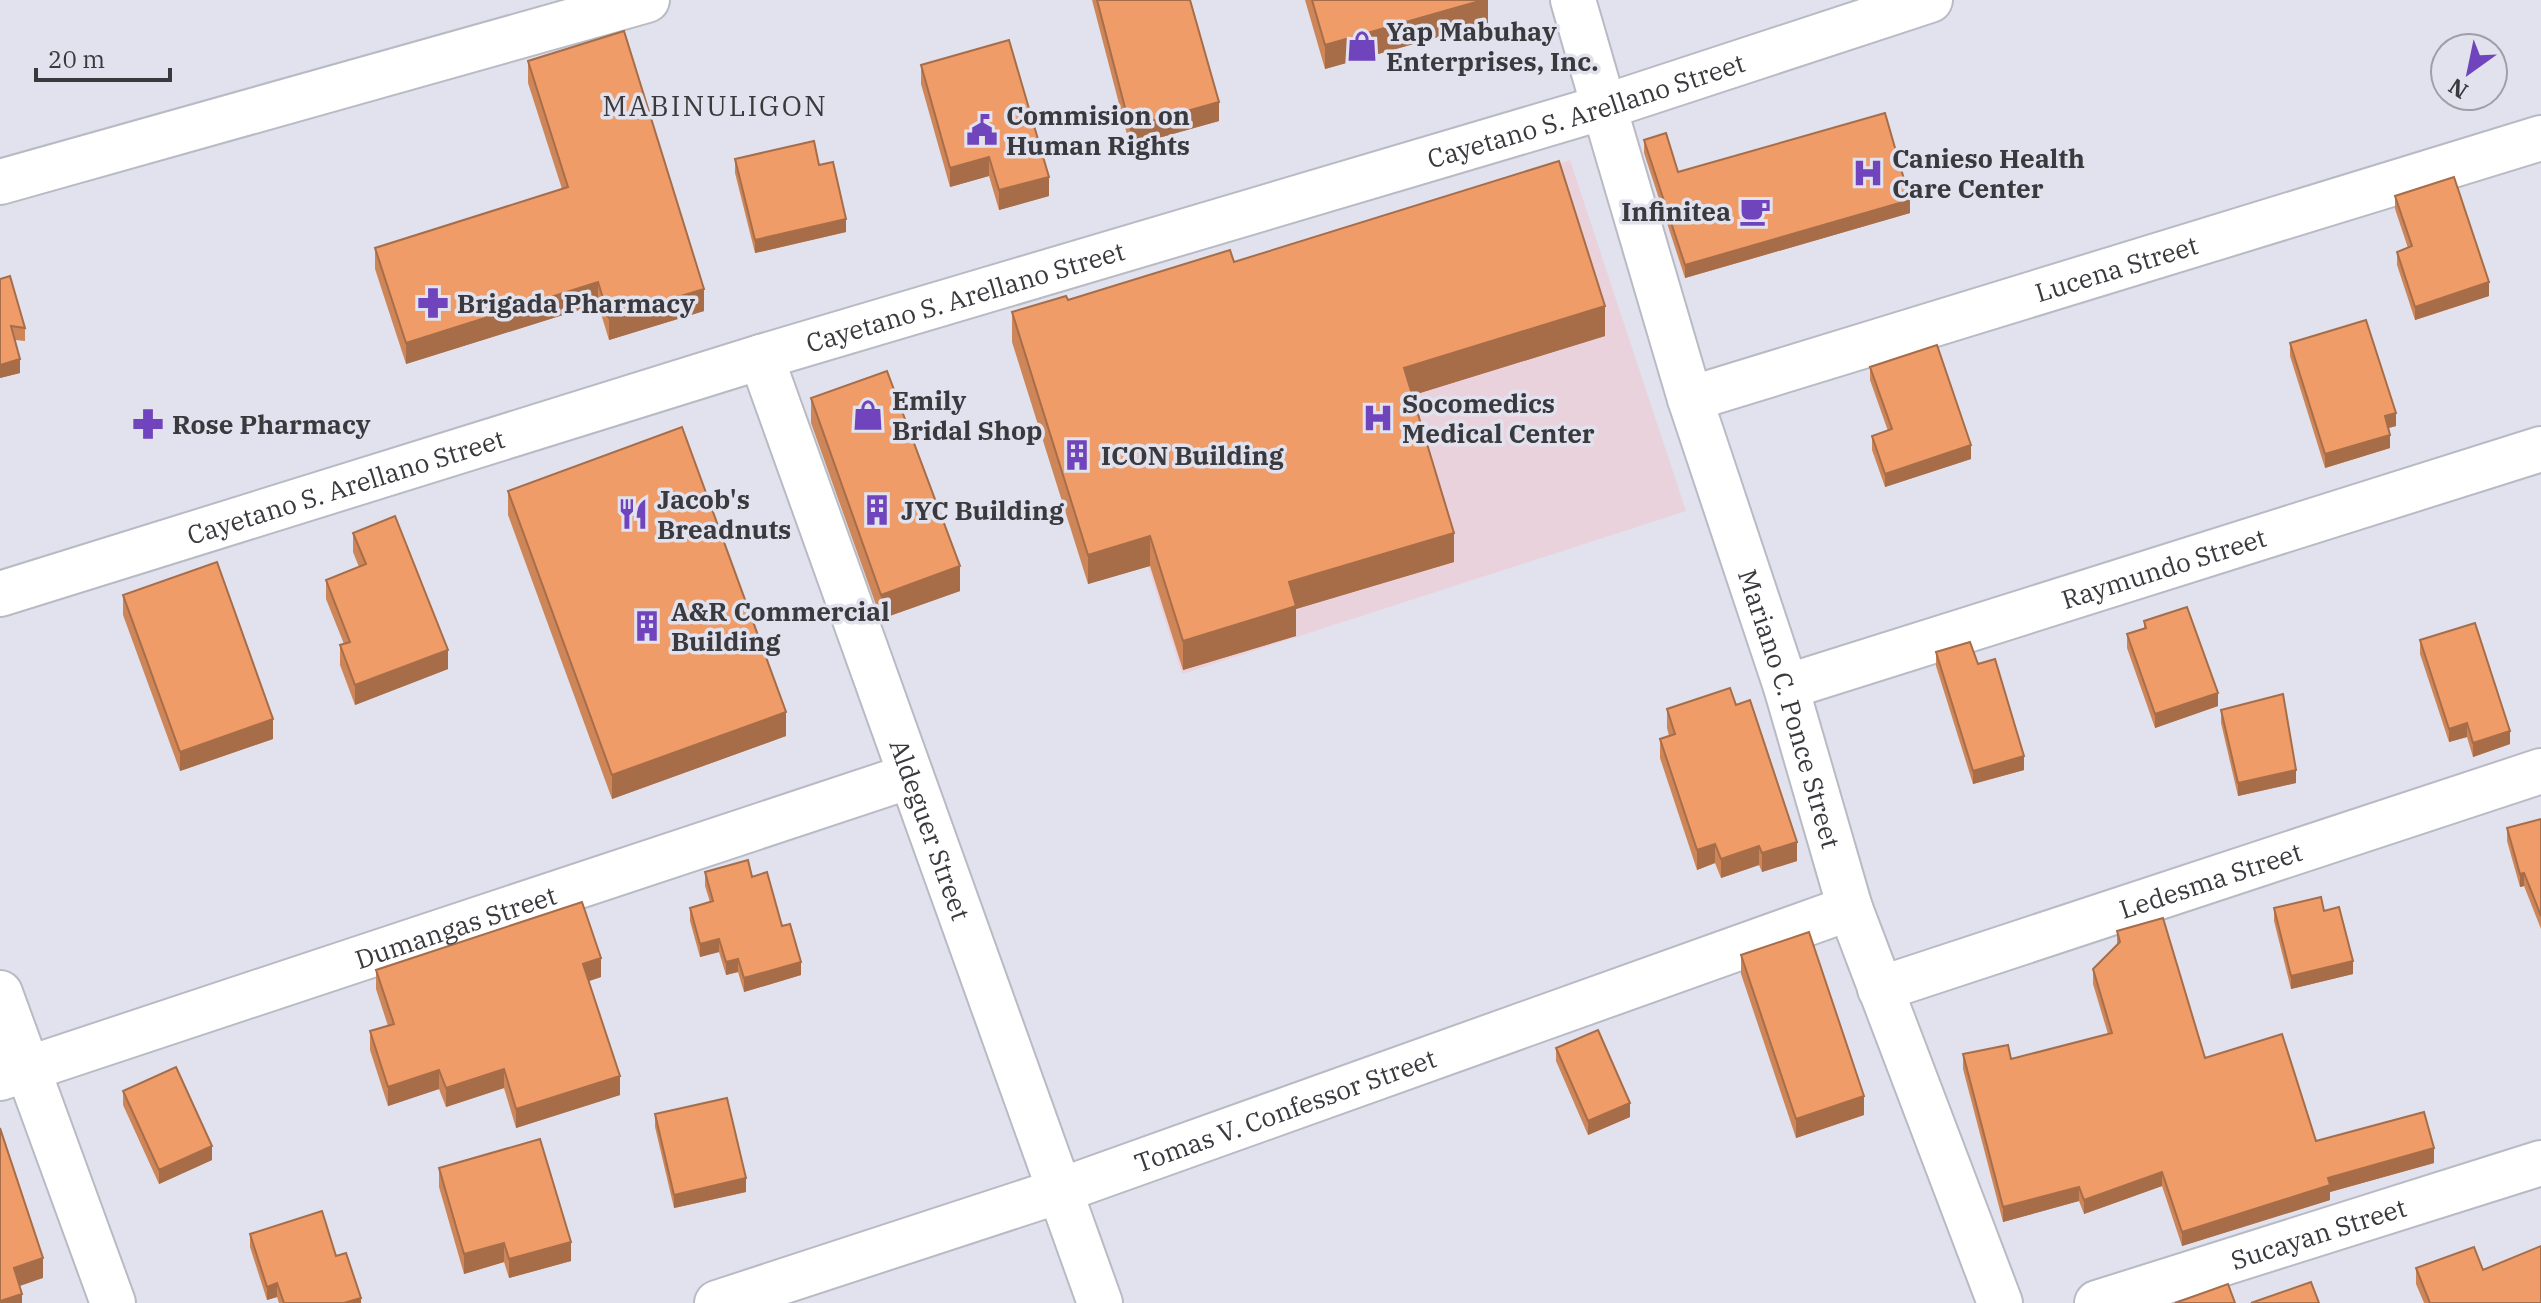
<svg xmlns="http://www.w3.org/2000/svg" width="2541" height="1303" viewBox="0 0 2541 1303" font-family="'IBM Plex Serif',serif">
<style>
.medical{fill:#ead2dc}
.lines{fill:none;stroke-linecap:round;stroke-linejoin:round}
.minor-casing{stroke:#b8bac4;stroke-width:48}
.tertiary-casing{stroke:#b8bac4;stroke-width:48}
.secondary-casing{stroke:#b8bac4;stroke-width:48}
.minor{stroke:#fff;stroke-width:44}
.tertiary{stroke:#fff;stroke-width:44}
.secondary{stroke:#fff;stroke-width:44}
.wall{fill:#ce8659}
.shaded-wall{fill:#a76d49}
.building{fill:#ef9c68;stroke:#a76d49;stroke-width:2}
.labels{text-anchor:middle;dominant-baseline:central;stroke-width:7;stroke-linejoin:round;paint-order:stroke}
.poi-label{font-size:26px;font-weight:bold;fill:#3a3a3e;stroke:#e1e2ed;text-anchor:start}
.street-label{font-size:26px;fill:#3a3a3e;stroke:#e1e2ed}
.neighbourhood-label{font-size:28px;letter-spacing:2px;fill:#3a3a3e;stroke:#e1e2ed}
</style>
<rect width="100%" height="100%" fill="#e1e2ed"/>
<path class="medical" d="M1570,160L1686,511L1182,674L1072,325Z"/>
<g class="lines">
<defs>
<g id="minor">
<path d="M0,182L647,0"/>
<path id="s1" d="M761,357L1100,1303"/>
<path id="s2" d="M1690,399L2541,138"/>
<path id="s3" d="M1786,687L2541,449"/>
<path id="s4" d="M1880,989L2541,771"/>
<path d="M0,993L113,1303"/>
<path id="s5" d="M0,1078L910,776"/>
<path id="s6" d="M2097,1303L2541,1163"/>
</g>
<g id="tertiary">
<path id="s7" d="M1604,107L1690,399L1786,687L1850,908L2000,1303"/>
<path id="s8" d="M717,1303L1059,1191L1850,908"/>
</g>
<g id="secondary">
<path d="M1573,0L1604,107"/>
<path id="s9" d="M0,594L761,357L1604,107L1930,0"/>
</g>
</defs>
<use href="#minor" class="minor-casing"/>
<use href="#tertiary" class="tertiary-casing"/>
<use href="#secondary" class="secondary-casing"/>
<use href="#minor" class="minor"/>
<use href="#tertiary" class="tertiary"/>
<use href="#secondary" class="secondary"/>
</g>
<path class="wall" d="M1092,0H1190L1219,121L1130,146Z
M1305,0H1488V23L1325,69Z
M528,61L704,311L609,340L598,304L406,364L375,269V248L562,189L528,83Z
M921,65L1049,196L999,210L989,176L950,187L921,84Z
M1644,140L1678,172L1910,213L1685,278L1644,153Z
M735,159L819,165L846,232L755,253L735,173Z
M2395,196L2489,296L2415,320L2397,265V252L2408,248L2395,209Z
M1234,262L1605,336L1413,395L1454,562L1296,609V636L1183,670L1150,566L1088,584L1012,342V312Z
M0,279L25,328V341L15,340L20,373L0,378Z
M2290,343L2396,426L2388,428L2390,448L2325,468L2290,356Z
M1870,367L1971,459L1885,487L1872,450V436L1888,431L1870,380Z
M811,398L960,591L881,619L811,423Z
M508,491L786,736L612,799L508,515Z
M353,533L448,669L355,705L340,665V645L344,644L326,599V580L359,567L353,552Z
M123,595L273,739L180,771L123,615Z
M2144,621L2218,706L2155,728L2127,648V634L2144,628Z
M2420,640L2510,744L2473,757L2467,737L2449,742L2420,654Z
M1936,652L1978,664L2024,770L1973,784L1936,666Z
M1667,709L1797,861L1762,872L1759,865L1721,878L1715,863L1697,870L1660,758V739L1669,736L1667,728Z
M2221,710L2296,783L2238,796L2221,723Z
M2541,819V929L2524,886L2520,887L2507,841V828Z
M705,872L782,926L801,975L744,992L738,972L726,975L719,952L700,957L690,921V908L710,902L705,886Z
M2274,908L2324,911L2353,974L2291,989L2274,921Z
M2117,931L2205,1058L2316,1141L2434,1163L2330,1192V1200L2182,1246L2162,1186L2084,1214L2079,1201L2003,1222L1963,1069V1054L2011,1059L2108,1034L2093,984V969L2117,945Z
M1741,955L1864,1115L1796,1138L1741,974Z
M376,970L601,977L589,981L620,1095L516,1128L504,1088L446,1107L439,1089L388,1106L370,1050V1031L388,1026L376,989Z
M1556,1048L1630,1117L1588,1135L1556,1061Z
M123,1091L212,1160L159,1184L123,1105Z
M655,1114L746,1192L674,1208L655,1127Z
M439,1168L571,1261L509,1278L504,1262L464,1274L439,1187Z
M250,1234L336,1256L361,1303H279L277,1297L267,1300L250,1247Z
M2416,1268L2541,1303H2424L2416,1284Z"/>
<path class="shaded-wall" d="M1483,0H1488V23L1325,69V45Z
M1219,102V121L1130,146V127Z
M989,157V176L950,187V168Z
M1049,177V196L999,210V190Z
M1910,200V213L1685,278V265Z
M846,219V232L755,253V240Z
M598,282V304L406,364V343Z
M2489,282V296L2415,320V307Z
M704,289V311L609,340V318Z
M1605,306V336L1404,398V368Z
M20,359V373L0,378V365Z
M2396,413V426L2385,429V416Z
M2390,435V448L2325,468V454Z
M1971,445V459L1885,487V474Z
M1454,533V562L1296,609V636L1183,670V641L1289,582Z
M1150,536V566L1088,584V555Z
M960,566V591L881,619V595Z
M448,650V669L355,705V685Z
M2218,693V706L2155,728V714Z
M786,712V736L612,799V775Z
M273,719V739L180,771V752Z
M2467,723V737L2449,742V729Z
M2510,731V744L2473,757V743Z
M2024,756V770L1973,784V771Z
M2296,770V783L2238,796V783Z
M1797,842V861L1762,872V853Z
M1715,844V863L1697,870V850Z
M1759,846V865L1721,878V859Z
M2524,873V886L2520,887V874Z
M719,939V952L700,957V944Z
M601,958V977L583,983V964Z
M738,959V972L726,975V962Z
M2353,961V974L2291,989V976Z
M801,962V975L744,992V978Z
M504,1069V1088L446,1107V1088Z
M439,1070V1089L388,1106V1087Z
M620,1076V1095L516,1128V1109Z
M1864,1096V1115L1796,1138V1119Z
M1630,1103V1117L1588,1135V1121Z
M212,1146V1160L159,1184V1170Z
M2434,1148V1163L2330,1192V1200L2182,1246V1232L2328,1178Z
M2162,1172V1186L2084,1214V1200Z
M746,1178V1192L674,1208V1195Z
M2079,1187V1201L2003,1222V1207Z
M571,1242V1261L509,1278V1259Z
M504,1243V1262L464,1274V1254Z
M43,1258V1278L14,1288V1268Z
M277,1283V1297L267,1300V1287Z
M22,1294V1303H0V1301Z
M361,1298V1303H344Z"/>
<path class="building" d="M1097,0H1190L1219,102L1130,127Z
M1312,0H1483L1325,45Z
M624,31L704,289L609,318L598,282L406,343L375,248L568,187L528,61Z
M1009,40L1049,177L999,190L989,157L950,168L921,65Z
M1885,113L1910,200L1685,265L1644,140L1666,133L1678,172Z
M814,141L819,165L833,162L846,219L755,240L735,159Z
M1559,161L1605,306L1404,368L1454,533L1289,582L1296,606L1183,641L1150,536L1088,555L1012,312L1066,296L1068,300L1230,250L1234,262Z
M2454,177L2489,282L2415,307L2397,252L2412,246L2395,196Z
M10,276L25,328L11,326L20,359L0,365V279Z
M2366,320L2396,413L2385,416L2390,435L2325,454L2290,343Z
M1937,345L1971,445L1885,474L1872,436L1892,429L1870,367Z
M887,371L960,566L881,595L811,398Z
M682,427L786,712L612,775L508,491Z
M395,516L448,650L355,685L340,645L350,642L326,580L366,564L353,533Z
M217,562L273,719L180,752L123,595Z
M2187,607L2218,693L2155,714L2127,634L2146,628L2144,621Z
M2475,623L2510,731L2473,743L2467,723L2449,729L2420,640Z
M1970,642L1978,664L1995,659L2024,756L1973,771L1936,652Z
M1730,688L1736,705L1750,700L1797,842L1762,853L1759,846L1721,859L1715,844L1697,850L1660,739L1675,734L1667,709Z
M2283,694L2296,770L2238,783L2221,710Z
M2541,819V916L2524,873L2520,874L2507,828Z
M748,860L752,877L767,872L782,926L790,924L801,962L744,978L738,959L726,962L719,939L700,944L690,908L713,901L705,872Z
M2321,897L2324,911L2339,907L2353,961L2291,976L2274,908Z
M582,902L601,958L583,964L620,1076L516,1109L504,1069L446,1088L439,1070L388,1087L370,1031L394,1024L376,970Z
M2163,918L2205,1058L2282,1034L2316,1141L2424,1112L2434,1148L2328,1178L2330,1185L2182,1232L2162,1172L2084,1200L2079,1187L2003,1207L1963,1054L2008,1045L2011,1059L2112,1033L2093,969L2120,942L2117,931Z
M1809,932L1864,1096L1796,1119L1741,955Z
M1598,1030L1630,1103L1588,1121L1556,1048Z
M176,1067L212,1146L159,1170L123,1091Z
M727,1098L746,1178L674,1195L655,1114Z
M0,1128L43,1258L14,1268L22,1294L0,1301Z
M540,1139L571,1242L509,1259L504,1243L464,1254L439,1168Z
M322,1211L336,1256L346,1253L361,1298L344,1303H284L277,1283L267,1287L250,1234Z
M2541,1246V1303H2430L2416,1268L2474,1247L2483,1270Z
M2311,1282L2319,1303H2251Z
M2228,1284L2235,1303H2175Z"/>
<defs>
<symbol id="shop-bare" viewBox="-9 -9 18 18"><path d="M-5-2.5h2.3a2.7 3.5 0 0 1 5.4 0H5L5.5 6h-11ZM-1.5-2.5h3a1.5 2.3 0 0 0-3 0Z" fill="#7044bc" stroke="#e1e2ed" stroke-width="2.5" paint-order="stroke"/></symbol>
<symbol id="civic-bare" viewBox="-9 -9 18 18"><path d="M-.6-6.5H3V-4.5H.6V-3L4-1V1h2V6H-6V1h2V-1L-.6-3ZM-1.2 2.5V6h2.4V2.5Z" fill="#7044bc" stroke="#e1e2ed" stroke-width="2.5" paint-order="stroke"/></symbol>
<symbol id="hospital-bare" viewBox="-9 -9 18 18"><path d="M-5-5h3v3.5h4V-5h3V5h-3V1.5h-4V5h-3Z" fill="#7044bc" stroke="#e1e2ed" stroke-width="2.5" paint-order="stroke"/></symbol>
<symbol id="cafe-bare" viewBox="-9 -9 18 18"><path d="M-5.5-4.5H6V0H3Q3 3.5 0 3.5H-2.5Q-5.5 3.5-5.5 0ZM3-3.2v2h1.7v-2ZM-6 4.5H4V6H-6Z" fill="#7044bc" stroke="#e1e2ed" stroke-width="2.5" paint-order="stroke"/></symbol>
<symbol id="pharmacy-bare" viewBox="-9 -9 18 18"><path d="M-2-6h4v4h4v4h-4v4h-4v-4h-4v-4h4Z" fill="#7044bc" stroke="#e1e2ed" stroke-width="2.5" paint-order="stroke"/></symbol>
<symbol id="building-bare" viewBox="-9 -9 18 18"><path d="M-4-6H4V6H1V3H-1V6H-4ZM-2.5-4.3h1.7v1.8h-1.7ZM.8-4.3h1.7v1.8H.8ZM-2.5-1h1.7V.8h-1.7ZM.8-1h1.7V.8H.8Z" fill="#7044bc" stroke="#e1e2ed" stroke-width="2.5" paint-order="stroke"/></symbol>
<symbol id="restaurant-bare" viewBox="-9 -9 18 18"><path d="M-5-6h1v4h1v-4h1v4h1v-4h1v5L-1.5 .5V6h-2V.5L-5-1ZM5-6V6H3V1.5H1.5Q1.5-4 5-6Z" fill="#7044bc" stroke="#e1e2ed" stroke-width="2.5" paint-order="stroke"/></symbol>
</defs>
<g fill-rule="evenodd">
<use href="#shop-bare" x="1340" y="24" width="44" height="44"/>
<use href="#civic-bare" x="960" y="108" width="44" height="44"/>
<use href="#hospital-bare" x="1846" y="151" width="44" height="44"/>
<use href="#cafe-bare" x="1733" y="189" width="44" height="44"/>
<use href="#pharmacy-bare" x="411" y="281" width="44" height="44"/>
<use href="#shop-bare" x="846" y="393" width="44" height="44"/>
<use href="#hospital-bare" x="1356" y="396" width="44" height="44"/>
<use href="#pharmacy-bare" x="126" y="402" width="44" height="44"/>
<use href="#building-bare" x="1055" y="433" width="44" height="44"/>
<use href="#building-bare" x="855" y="488" width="44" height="44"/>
<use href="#restaurant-bare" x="611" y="492" width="44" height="44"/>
<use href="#building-bare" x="625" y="604" width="44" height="44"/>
</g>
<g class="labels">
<g class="poi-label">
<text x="1386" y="31">Yap Mabuhay<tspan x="1386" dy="30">Enterprises, Inc.</tspan></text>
<text x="1006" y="115">Commision on<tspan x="1006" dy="30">Human Rights</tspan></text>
<text x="1892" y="158">Canieso Health<tspan x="1892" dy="30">Care Center</tspan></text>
<text x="1731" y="211" text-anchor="end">Infinitea</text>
<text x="457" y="303">Brigada Pharmacy</text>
<text x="892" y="400">Emily<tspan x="892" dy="30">Bridal Shop</tspan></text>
<text x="1402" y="403">Socomedics<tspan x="1402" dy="30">Medical Center</tspan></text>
<text x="172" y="424">Rose Pharmacy</text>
<text x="1101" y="455">ICON Building</text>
<text x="657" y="499">Jacob's<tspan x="657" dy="30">Breadnuts</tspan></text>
<text x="901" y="510">JYC Building</text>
<text x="671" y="611">A&amp;R Commercial<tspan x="671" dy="30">Building</tspan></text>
</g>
<g class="street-label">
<text stroke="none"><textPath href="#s9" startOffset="1658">Cayetano S. Arellano Street</textPath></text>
<text stroke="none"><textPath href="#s2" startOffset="446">Lucena Street</textPath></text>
<text stroke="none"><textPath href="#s9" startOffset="1010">Cayetano S. Arellano Street</textPath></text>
<text stroke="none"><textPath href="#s9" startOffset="362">Cayetano S. Arellano Street</textPath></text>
<text stroke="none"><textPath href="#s3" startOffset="396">Raymundo Street</textPath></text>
<text stroke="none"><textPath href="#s7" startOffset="630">Mariano C. Ponce Street</textPath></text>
<text stroke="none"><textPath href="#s1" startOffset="502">Aldeguer Street</textPath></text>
<text stroke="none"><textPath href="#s4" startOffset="348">Ledesma Street</textPath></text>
<text stroke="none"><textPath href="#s5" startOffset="480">Dumangas Street</textPath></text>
<text stroke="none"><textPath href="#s8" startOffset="600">Tomas V. Confessor Street</textPath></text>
<text stroke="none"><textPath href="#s6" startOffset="232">Sucayan Street</textPath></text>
</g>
<g class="neighbourhood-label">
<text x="715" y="105">MABINULIGON</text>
</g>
</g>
<g transform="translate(2469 72) rotate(213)"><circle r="38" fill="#e1e2ed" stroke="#9e9fa7" stroke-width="2"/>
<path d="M0-6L14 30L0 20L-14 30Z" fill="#7044bc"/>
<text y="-12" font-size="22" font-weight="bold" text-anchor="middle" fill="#3a3a3e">N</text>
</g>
<path d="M36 68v12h134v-12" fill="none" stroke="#3a3a3e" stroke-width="4"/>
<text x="48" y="68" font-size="24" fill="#3a3a3e" stroke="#e1e2ed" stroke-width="6" paint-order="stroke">20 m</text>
</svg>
